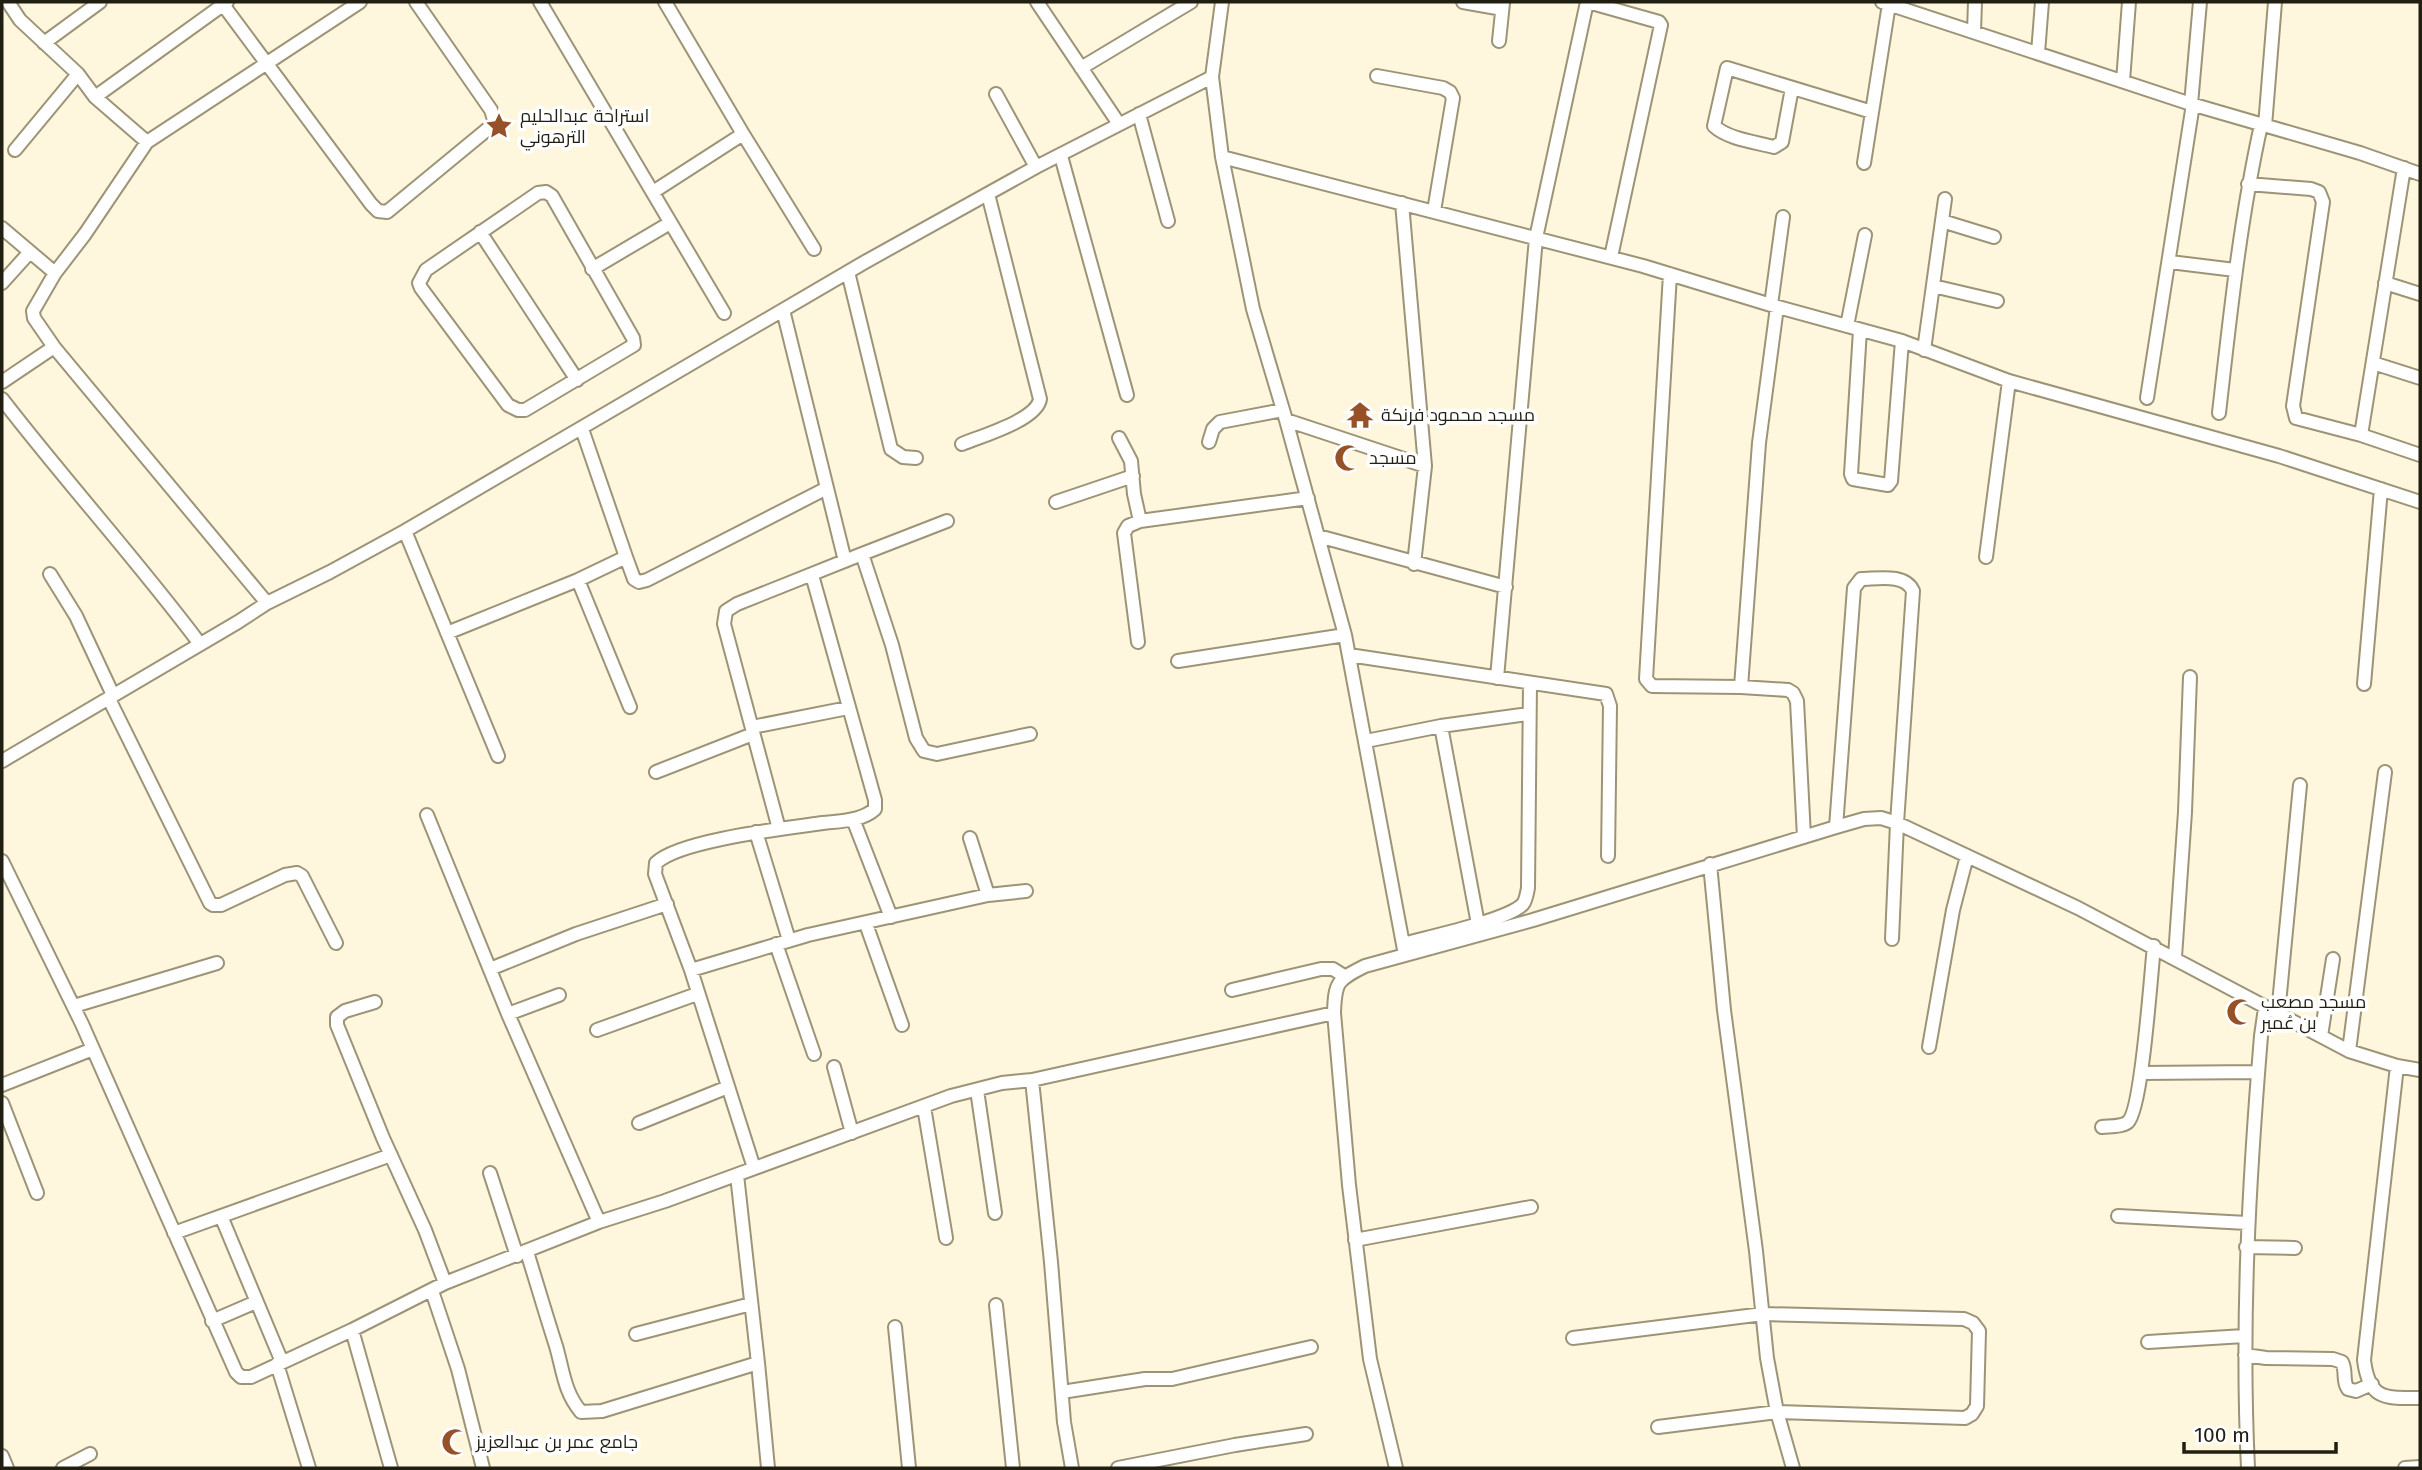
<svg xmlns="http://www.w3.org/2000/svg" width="2422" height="1470" viewBox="0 0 2422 1470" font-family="'Fira Sans',Cairo,sans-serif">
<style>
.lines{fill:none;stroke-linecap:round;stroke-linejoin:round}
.minor-casing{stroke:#9d9477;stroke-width:16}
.minor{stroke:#fff;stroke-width:12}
.labels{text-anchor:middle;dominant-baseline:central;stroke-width:7;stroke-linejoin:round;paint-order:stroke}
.poi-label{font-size:18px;fill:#211e12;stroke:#fff;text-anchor:start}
</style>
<rect width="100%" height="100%" fill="#fef6dd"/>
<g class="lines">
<defs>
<path id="minor" d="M8,2L20,20L78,74L95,97L147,142
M221,2L371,204L378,211L387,212L495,123L491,110L416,2
M540,2L724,313
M665,2L743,134L814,249
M1037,2L1119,124
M1222,2L1212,77L1222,157L1253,309L1286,420L1345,635L1405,955
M1463,2L1497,8L1503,2
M1588,2L1659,22L1661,25L1611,257
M1882,2L2191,104L2360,153L2420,174
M1974,32L1975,2
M1499,41L1503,3
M44,43L100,2
M2038,53L2042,2
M1081,68L1191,2
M1377,76L1443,88L1450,92L1453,98L1434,211
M2123,81L2129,2
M1792,88L1782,142L1774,147C1755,142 1728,139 1714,126L1727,68L1872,112
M996,94L1036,167
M95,97L227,2
M2191,104L2200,2
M1139,114L1168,221
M2265,126L2275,2
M15,150L78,74
M1061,156L1127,395
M1222,157L1643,266L1771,305L1902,341L2009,381L2279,456L2420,502
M1864,163L1889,4
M2248,184L2311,189L2319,192L2323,202L2293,406L2296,418L2361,435L2420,455
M546,192L552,196L633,338L634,345L525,410H518L508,405L421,288L419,283L426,270L538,193Z
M653,192L743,134
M1402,203L1425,466L1414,564
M1942,221L1994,237
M2,228L55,273
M480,232L577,380
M2170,262L2235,270
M592,269L670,223
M848,272L891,449L903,457L916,458
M1670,274L1646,679L1652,686L1741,687L1759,443L1777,307
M2,283L29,253
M2385,283L2420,294
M1933,286L1997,301
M1771,305L1783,217
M783,310L845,561
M1847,326L1865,235
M1860,330L1851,474L1853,479L1888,485L1891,481L1902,341
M1924,350L1945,199
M2373,363L2420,378
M2,382L54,347
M2147,398L2193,104
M2,399C66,482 137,560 200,644
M2219,413C2230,316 2240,220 2261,125
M1286,420L1425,466
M582,429L626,557L634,579L639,582L647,580L827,488
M2361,435L2404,168
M1119,438L1131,461L1134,494L1140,521
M1209,442L1213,429L1220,422L1283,410
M962,444C981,436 1037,420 1040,399L988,194
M1056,502L1133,476
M405,531L498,756
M1318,536L1506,587
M862,554L947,521
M1986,557L2009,381
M50,574L76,616L113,695
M578,580L630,707
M267,603L54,347L34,318L33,311L55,273L85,234L147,142L360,2
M447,633L578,580L626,557
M1138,642L1124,533L1128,526L1140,521L1308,498
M1349,655L1606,694L1610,706L1608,856
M1178,661L1345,635
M1497,678L1536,238L1587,2
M2364,684L2381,489
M1741,687L1788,690L1793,693L1797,701L1804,837
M109,699L210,903L213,905H221L285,875L297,873L302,876L336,943
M1441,726L1478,924
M752,727L848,708
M1366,741L1441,726L1528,714
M2,761L238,622L267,603L330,572L405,531L865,262L1036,167L1212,77
M656,772L753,734
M427,815L508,1014L599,1222
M853,819L891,917
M1836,827L1854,588L1861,579C1877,579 1905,573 1913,591L1897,823L1892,939
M779,829L724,624L726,611L737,604L862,554L892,645L916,738L924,751L937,754L1030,734
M756,832L789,940
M970,838L988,895
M2,861L82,1024L236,1372L241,1377H251L352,1330L445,1283L599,1222L665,1201L951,1096L1002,1083L1032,1080L1334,1013
M1710,864L1724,1010L1756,1251L1767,1358L1777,1412L1793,1468
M866,924L902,1025
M776,944L814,1054
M1403,944C1428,937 1508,920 1523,904C1526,900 1527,893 1528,888L1530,683
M2175,957L2185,812L2190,677
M490,969L576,934L667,904
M691,970L808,935L988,895L1026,891
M1232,990L1321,969H1333L1344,976
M375,1002L345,1011L337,1017V1025L383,1138L425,1230L445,1283
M74,1006L217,963
M508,1014L559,995
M2278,1014L2300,785
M597,1030L697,994
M2321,1036L2333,959
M1929,1047L1953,910L1967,856
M2349,1051L2385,772
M2397,1066L2364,1360C2369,1401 2386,1398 2420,1398
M834,1067L852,1133
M2141,1073L2258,1072
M1032,1080L1051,1262L1064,1422L1072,1468
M2,1085L93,1049
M977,1090L995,1213
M2,1103L37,1193
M924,1107L946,1238
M639,1123L728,1087
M2102,1127C2109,1126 2122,1127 2128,1122C2142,1109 2151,973 2154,946
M754,1168L691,970L655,874L656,863C679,840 788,828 823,823C840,821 862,821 875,809V800L812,575
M490,1173L517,1256
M737,1175L758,1363L768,1468
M221,1216L282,1362
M2118,1216L2247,1223
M174,1233L391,1155
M1355,1240L1531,1207
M2246,1247L2295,1248
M527,1252C537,1284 546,1315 556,1346C563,1370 564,1392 581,1412L602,1411L758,1363
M432,1291L458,1369L483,1468
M996,1305L1013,1468
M212,1321L256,1302
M895,1327L909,1468
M352,1330L391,1468
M636,1334L751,1304
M1573,1338L1763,1314L1964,1319L1973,1323L1979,1331L1977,1406L1972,1414L1965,1418L1777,1412L1658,1427
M2148,1342L2244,1336
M2245,1355L2266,1358L2333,1359L2342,1362C2347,1372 2342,1381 2348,1389L2356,1391L2372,1384
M277,1364L309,1468
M1062,1392L1145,1379H1172L1311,1347
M2,1456L7,1468
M63,1468L90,1454
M1118,1468L1235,1445L1306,1434
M1396,1468L1370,1359L1349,1185L1334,1013C1335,982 1337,980 1365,966L1533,920L1836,827L1864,819L1881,818L1897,823L2078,908L2349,1051L2397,1066L2420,1070
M2248,1468C2241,1322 2249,1182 2261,1036L2265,1008
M2405,1468L2420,1467"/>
</defs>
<use href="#minor" class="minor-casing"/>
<use href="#minor" class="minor"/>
</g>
<defs>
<symbol id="sight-bare" viewBox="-9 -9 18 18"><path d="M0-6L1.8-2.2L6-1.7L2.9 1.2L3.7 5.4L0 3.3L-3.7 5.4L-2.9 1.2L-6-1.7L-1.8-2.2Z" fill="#975129" stroke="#fff" stroke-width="2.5" paint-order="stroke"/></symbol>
<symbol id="temple-bare" viewBox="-9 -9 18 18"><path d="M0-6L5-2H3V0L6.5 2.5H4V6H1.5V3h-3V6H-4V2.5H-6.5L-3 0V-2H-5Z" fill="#975129" stroke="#fff" stroke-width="2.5" paint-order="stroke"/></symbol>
<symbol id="mosque-bare" viewBox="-9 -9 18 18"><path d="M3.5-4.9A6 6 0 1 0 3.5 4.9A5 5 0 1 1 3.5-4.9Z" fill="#975129" stroke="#fff" stroke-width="2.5" paint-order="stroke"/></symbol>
</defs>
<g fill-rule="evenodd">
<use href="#sight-bare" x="480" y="107" width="38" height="38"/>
<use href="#temple-bare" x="1341" y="396" width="38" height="38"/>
<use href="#mosque-bare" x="1329" y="439" width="38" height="38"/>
<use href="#mosque-bare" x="2221" y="993" width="38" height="38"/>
<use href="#mosque-bare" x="436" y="1423" width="38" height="38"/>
</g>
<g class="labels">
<g class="poi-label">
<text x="520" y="116">استراحة عبدالحليم<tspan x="520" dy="21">الترهوني</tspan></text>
<text x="1381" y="415">مسجد محمود فرنكة</text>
<text x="1369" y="458">مسجد</text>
<text x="2261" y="1002">مسجد مصعب<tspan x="2261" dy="21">بن عُمير</tspan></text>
<text x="476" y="1442">جامع عمر بن عبدالعزيز</text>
</g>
</g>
<rect width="2422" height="1470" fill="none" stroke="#211e12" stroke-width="7"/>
<path d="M2184 1442v10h152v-10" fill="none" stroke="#211e12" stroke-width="3.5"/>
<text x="2194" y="1442" font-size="21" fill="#211e12" stroke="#ffffff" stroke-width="5" paint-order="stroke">100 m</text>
</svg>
